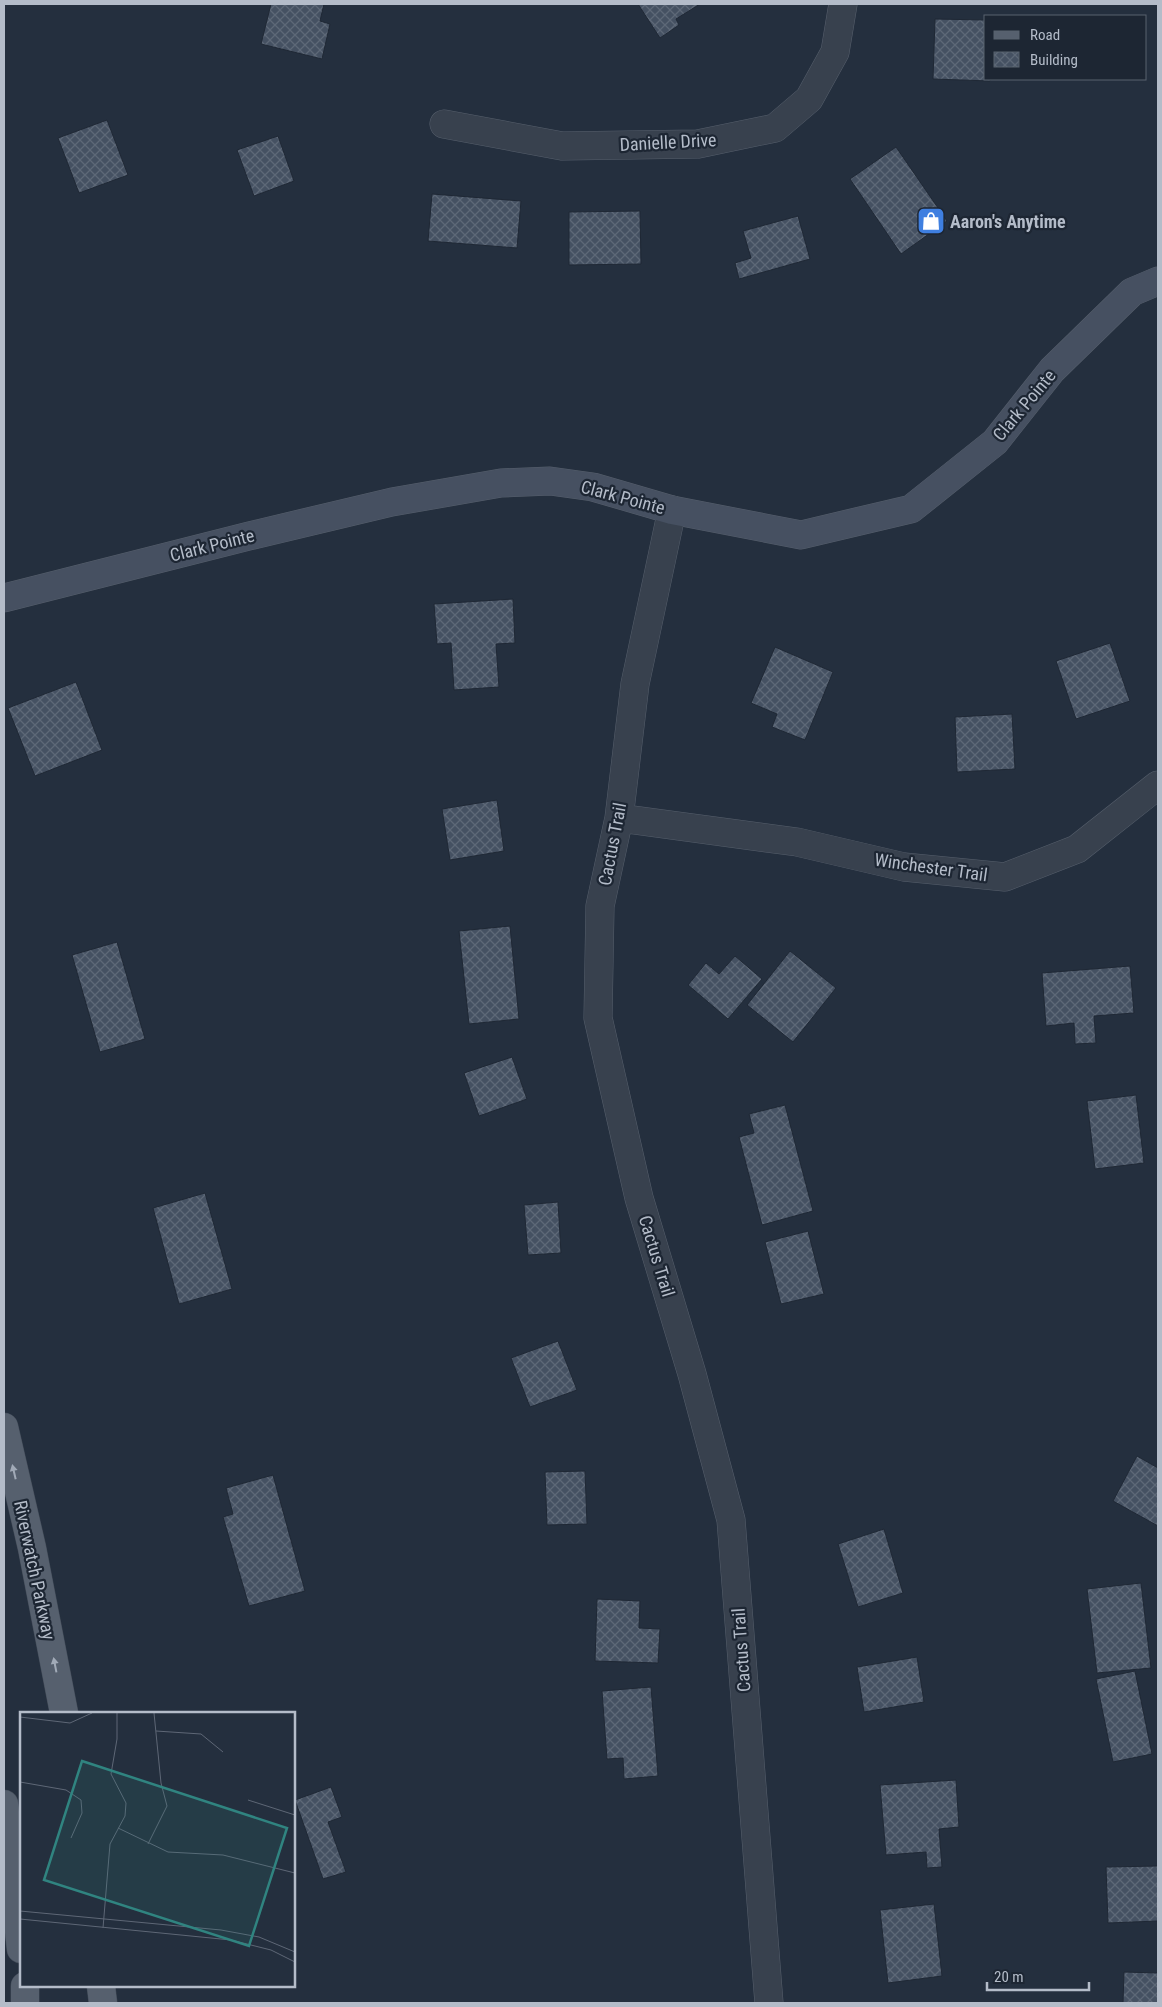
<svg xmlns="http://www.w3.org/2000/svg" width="1162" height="2007" viewBox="0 0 1162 2007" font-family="'Roboto Condensed',sans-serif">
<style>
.building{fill:url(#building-cross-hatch);stroke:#1f2835}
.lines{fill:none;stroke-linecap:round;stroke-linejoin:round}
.street-casing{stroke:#565f6c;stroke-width:29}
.secondary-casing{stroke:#565f6c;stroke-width:29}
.primary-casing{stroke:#414a57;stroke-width:29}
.street{stroke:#38414e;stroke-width:28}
.secondary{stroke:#465061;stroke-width:28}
.primary{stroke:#56606e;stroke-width:28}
.oneway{fill:#a1aab7}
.labels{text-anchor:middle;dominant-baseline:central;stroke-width:4.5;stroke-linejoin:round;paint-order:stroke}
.street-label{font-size:18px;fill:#b4bcc9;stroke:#1d2633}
.poi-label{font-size:18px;font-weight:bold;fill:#b4bcc9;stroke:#1d2633;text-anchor:start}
.inset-road{fill:none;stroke:#5e6776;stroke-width:1}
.view{fill:#308480;fill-opacity:0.15;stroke:#308480;stroke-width:2.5}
.inset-edge{fill:none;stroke:#b4bcc9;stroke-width:2.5}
</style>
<defs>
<pattern id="building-cross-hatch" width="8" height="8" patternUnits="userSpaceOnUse" patternTransform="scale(1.25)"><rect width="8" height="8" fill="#455162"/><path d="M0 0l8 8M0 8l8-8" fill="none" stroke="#5d6877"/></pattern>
</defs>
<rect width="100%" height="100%" fill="#242f3e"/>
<path class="building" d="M271,4H324L320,21L330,24L322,59L261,44Z
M638,4H700L676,19L679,25L660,38Z
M935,19L986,20V79H990V81L933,79Z
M107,120L128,175L79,193L58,138Z
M278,136L294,181L254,196L237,150Z
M896,147L947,221L901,254L850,179Z
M432,194L521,201L517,248L428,241Z
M640,211L641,264L569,265V212Z
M798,216L810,259L739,279L735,263L751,258L743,231Z
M513,599L515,643L496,644L499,687L454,690L451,643L437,644L434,604Z
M1110,643L1130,701L1076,719L1056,661Z
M775,647L833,672L805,740L772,727L777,714L751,703Z
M76,682L102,750L35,776L8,708Z
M1012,714L1015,769L957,772L955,717Z
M497,800L504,851L450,860L442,809Z
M510,926L519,1019L469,1024L459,931Z
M117,942L145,1039L100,1052L72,955Z
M790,951L836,988L793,1042L747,1005Z
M735,956L762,979L728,1019L688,985L706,963L719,974Z
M1130,966L1134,1013L1094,1016L1096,1043L1075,1044L1074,1023L1046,1026L1042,973Z
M512,1057L527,1099L479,1116L464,1073Z
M1136,1095L1144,1163L1095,1169L1087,1101Z
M785,1105L813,1211L762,1225L739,1137L754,1133L749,1114Z
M205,1193L232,1289L179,1304L153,1208Z
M558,1202L561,1253L528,1255L524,1205Z
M808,1231L824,1294L781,1304L765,1242Z
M558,1341L577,1390L530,1407L511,1358Z
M1137,1456L1158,1468V1526L1113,1501Z
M585,1471L587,1524L547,1525L545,1472Z
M273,1475L305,1591L249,1606L223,1517L233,1514L226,1488Z
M884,1529L903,1593L858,1607L838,1544Z
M1141,1583L1151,1668L1097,1673L1087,1589Z
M597,1599L640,1601L639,1628L660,1629L658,1663L595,1661Z
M917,1657L924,1702L864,1712L857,1667Z
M1135,1671L1152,1754L1113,1762L1096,1679Z
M651,1687L658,1776L624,1779L623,1758L607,1759L602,1691Z
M956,1780L959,1827L939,1829L942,1867L927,1868L926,1852L886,1855L880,1785Z
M331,1787L342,1817L328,1822L346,1872L323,1879L295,1800Z
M1158,1866V1921L1108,1923L1106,1867Z
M934,1904L942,1976L888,1983L880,1910Z
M1124,1972L1158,1973V2003H1123Z"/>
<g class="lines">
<defs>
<path id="street" d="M444,124L562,146L698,144L775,128L809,99L835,52L843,4
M672,510L635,684L619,818L600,906L598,1018L639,1198L692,1374L731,1520L769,2003
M619,818L797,842L904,867L1005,877L1077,849L1158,785"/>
<path id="secondary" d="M4,598L249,536L392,502L501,483L550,481L593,487L672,510L801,535L911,509L995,442L1052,370L1132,292L1158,281"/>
<path id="primary" d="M4,1427L32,1548L64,1713
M4,1804L21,1949
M25,1986V2003
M101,1986L103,2003"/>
</defs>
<use href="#street" class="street-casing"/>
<use href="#secondary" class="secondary-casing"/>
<use href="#primary" class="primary-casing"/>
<use href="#street" class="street"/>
<use href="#secondary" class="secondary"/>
<use href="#primary" class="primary"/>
</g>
<defs><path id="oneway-solid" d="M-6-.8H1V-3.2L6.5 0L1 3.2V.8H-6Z" transform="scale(1.25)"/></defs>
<g class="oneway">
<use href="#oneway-solid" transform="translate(14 1472) rotate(-103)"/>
<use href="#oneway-solid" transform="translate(55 1665) rotate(-101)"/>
</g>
<defs>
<symbol id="shop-square" viewBox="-11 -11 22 22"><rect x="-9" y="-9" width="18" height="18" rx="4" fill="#3f7fe0" stroke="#1d2633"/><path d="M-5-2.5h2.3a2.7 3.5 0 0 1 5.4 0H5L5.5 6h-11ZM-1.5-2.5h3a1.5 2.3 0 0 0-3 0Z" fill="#fff"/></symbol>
</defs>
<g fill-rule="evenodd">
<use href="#shop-square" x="915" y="205" width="32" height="32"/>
</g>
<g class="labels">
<g class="street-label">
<text transform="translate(668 142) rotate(-3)">Danielle Drive</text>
<text transform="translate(1024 405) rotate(-50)">Clark Pointe</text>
<text transform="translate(623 497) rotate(15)">Clark Pointe</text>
<text transform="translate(212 545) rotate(-14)">Clark Pointe</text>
<text transform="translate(612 844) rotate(-79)">Cactus Trail</text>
<text transform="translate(931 867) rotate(8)">Winchester Trail</text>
<text transform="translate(657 1256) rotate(73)">Cactus Trail</text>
<text transform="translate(35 1570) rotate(78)">Riverwatch Parkway</text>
<text transform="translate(741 1650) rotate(-94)">Cactus Trail</text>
</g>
<g class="poi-label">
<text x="950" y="221">Aaron's Anytime</text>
</g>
</g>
<g transform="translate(20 1712)">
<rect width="275" height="275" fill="#242f3e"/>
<path class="inset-road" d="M0,5L50,11L72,1M136,19L181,22L203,40M0,70L46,78L61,88L62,101L51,126M228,88L275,103M98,116L148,140L203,143L275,161M128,132L147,94L141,71L134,1M0,199L201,218L239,225L275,240M0,207L211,228L251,238L275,250M83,216L90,132L105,104L106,91L91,62L97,27V1"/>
<path class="view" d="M62,49L267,116L229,234L24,168Z"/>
<rect width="275" height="275" class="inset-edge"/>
</g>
<rect width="1162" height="2007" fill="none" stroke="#b4bcc9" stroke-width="10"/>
<rect x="984" y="15" width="162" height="65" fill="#1d2633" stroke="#59626f"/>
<rect x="994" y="31" width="25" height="8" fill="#56606e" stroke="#59626f"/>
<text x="1030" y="40" font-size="15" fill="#b4bcc9">Road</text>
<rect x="994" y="52" width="25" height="15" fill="url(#building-cross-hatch)" stroke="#59626f"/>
<text x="1030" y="65" font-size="15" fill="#b4bcc9">Building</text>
<path d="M987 1982v8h102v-8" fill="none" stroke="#b4bcc9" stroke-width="2.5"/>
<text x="994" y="1982" font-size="15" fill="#b4bcc9" stroke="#1d2633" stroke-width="4" paint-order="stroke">20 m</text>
</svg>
